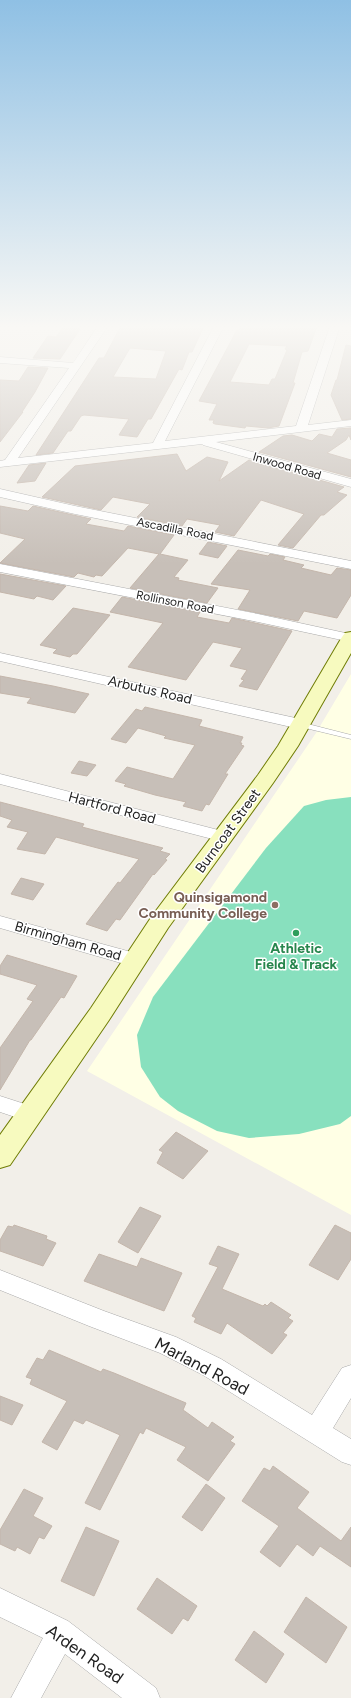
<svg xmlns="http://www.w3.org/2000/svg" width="351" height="1698" viewBox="0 0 351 1698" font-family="Figtree,sans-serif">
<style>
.education{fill:#ffffe5}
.pitch{fill:#88e0be}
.building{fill:#c7bfb8;stroke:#c4b6ab;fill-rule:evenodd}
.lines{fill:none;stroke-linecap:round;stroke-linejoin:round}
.service-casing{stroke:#a9a9a9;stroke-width:1}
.minor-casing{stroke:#a9a9a9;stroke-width:1}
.secondary-casing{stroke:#707d05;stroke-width:2}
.service{fill:#fff;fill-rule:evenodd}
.minor{fill:#fff;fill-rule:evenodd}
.secondary{fill:#f7fabf;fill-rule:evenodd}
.education-dot{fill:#8d6e63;stroke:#fff;stroke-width:1.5}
.leisure-dot{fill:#2e9e5b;stroke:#fff;stroke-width:1.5}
.labels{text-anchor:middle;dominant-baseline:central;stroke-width:3;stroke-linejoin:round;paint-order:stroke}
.far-street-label{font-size:12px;fill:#222;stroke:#fff}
.street-label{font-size:14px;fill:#222;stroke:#fff}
.education-label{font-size:14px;font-weight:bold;fill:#785e54;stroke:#fff;text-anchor:end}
.leisure-label{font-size:14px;font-weight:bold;fill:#27864d;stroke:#fff}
.near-street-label{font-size:17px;fill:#222;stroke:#fff}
</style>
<rect width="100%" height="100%" fill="#f2efe9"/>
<path class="education" d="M351,674V1215L87,1071L316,733Z"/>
<path class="pitch" d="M351,797V1116L340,1124L299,1134L249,1138L217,1131L178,1111L160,1097L141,1067L137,1035L153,997L266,848L304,806L326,800Z"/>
<path class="building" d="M121,326H204L192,352H189L182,370L179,369L151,419H148L137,437L119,435L129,419L84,415L81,416L71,431H68L53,453L36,455L99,358H104ZM130,348L166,351L156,379L113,377Z
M250,326H317L308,351L302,352L293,383H295L279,426L268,428L246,426L245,428L215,424L213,423L214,420H209L217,404L199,401L237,330H239L240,328L249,329ZM249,344L287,346L285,349L287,350L275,379H272L269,385L230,382Z
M63,328L80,329L60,359L33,358L48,336L56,337Z
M346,345L351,346V419L342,420L331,395L336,380H337Z
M28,367L48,368L35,392L22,412H23L0,442V380L19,381Z
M351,428V440L349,435L346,440L327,453L351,460V477L259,452L283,436L292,435L312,441L319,434L332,437L337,429Z
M177,454L186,471L207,457L228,462L219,481L249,460L344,487L337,492L347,495L324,515H321L293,548L278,545L304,514L261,500L234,536L215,532L220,525L187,519L182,526L137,517L150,504L113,497L101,510L42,497L75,466Z
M46,463L35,481L17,483L29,465Z
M0,506L28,511L33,506L91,519L86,524L124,531L128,526L174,535L160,554L188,560L174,577L179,578L178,580L218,588L207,603L130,588L159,554L128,548L102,576L96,575L94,577L78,573L74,577L0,563L25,539L0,533Z
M208,542L227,546L218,558L199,554Z
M238,550L268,556L270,554L285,557L283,560L304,565L301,568L331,575L337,568L351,570V595L337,618L304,611L298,621L238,609L250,590L211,584Z
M0,574L66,586L53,600L37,596L34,599L0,592Z
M122,597L200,612L197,617L229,623L232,618L292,631L257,690L239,686L244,680L241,679L247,670L230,666L242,648L213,642L186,680L128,667L163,623L110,612Z
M73,608L110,615L77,654H73L70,657L53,653L57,649L40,645Z
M0,676L53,686L89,694L75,713L27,703L31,698L0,693Z
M145,707L202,720L199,726L243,737L240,743H242L241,745L244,746L225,774H228L209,805L206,804L202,811L183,806L186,802L155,795L124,786L126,784L115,781L127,767L173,779L195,745L164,738L166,736L138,728L126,743L111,739L136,709L142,711Z
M79,761L96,765L87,776L71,773Z
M0,802L84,824L82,827L163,848L160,851L170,854L165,859L167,860L154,875L153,874L120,920L116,919L107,931L86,924L118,882L120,883L139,859L56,837L45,854L17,849L28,832L7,827L12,820L0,816Z
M21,878L44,884L33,900L11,894Z
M7,955L77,976L64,998L61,997L31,1040H30L0,1090V1048L33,1001L27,999L37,985L0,974V966Z
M176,1132L208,1151L183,1179L157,1163L163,1152L159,1150Z
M140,1207L161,1216L138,1253L118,1242Z
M14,1225L47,1236L46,1239L56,1243L43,1266L0,1251V1240L8,1226L13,1227Z
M335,1225L351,1233V1259L338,1280L309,1265Z
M218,1246L239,1254L222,1289L263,1306L265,1304L267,1306L271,1302L291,1315L288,1318L293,1321L283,1333L287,1335L272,1354L227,1323L221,1334L194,1322L196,1318L192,1316L218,1267L209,1264Z
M99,1254L137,1267L141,1258L182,1273L164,1311L84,1281Z
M49,1350L101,1372L103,1369L114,1373L186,1403L183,1410L186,1412L208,1428L212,1422L234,1437L230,1441L235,1444L208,1481L177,1460L186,1447L146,1428L143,1434L140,1432L100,1510L85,1503L120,1435L86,1420L83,1424L74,1420L57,1450L42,1442L67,1401L30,1384L32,1379L26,1377L37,1358L43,1360Z
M0,1396L23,1405L12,1425L0,1420Z
M273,1466L309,1492L297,1508L341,1541L351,1527V1567L320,1546L313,1556L297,1544L280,1567L260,1552L279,1526L242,1501L264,1468L270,1471Z
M206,1484L225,1498L202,1531L182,1517Z
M24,1489L43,1498L33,1516L52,1526L44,1539L39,1537L30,1554L17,1547L15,1551L0,1544V1530Z
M86,1527L119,1541L94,1596L61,1581Z
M157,1578L197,1606L188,1621L183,1618L172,1634L137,1609Z
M306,1597L347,1627L326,1663L284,1632Z
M254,1631L284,1654L266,1683L235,1660Z"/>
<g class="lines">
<defs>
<path id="service" d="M297,722H300L351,735V739L297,726L296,724Z"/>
<path id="minor" d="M98,326H108L18,458L153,443L214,326H224L165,441L296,426L330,326H340L308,425L351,420V426L216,442L351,479V487L203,445L202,444L0,467V461L5,460L69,368L0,363V357L73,363Z
M0,489L75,506L351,561V569L75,514L0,497Z
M0,564L258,614L350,634L351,642L258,622L0,572Z
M0,653L300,719L305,721L308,724L305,727L300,729L0,661Z
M0,774L230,833L232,837L230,841L224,842L0,784Z
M0,916L142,955L144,960L142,965L135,967L0,928Z
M0,1096L37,1108L40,1114L37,1120L30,1122L0,1112Z
M0,1270L104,1311L176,1337L221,1359L312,1415L342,1368L351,1365V1398L333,1428L351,1439V1465L342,1462L203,1375L160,1353L89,1326L0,1290Z
M0,1588L68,1621L156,1688L160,1698H122L65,1654L41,1698H11L43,1638L0,1617Z"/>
<path id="secondary" d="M351,632V653L298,746L273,783L168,928L109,1020L10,1165L0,1168V1135L91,1008L152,916L258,775L278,746L342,637L345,633Z"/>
</defs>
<use href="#service" class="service-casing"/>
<use href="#minor" class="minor-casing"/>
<use href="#secondary" class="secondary-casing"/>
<use href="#service" class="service"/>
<use href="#minor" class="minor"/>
<use href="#secondary" class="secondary"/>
</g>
<linearGradient id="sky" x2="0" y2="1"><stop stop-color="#8fc0e4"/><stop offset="0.58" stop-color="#f9f8f5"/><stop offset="1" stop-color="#f9f8f5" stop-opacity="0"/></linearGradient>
<rect width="351" height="564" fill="url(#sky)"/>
<circle class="education-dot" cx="275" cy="905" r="4"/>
<circle class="leisure-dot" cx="296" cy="933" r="4"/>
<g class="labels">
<g class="far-street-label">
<text transform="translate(287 466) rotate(16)">Inwood Road</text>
<text transform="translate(175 529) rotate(11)">Ascadilla Road</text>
<text transform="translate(175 602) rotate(11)">Rollinson Road</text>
</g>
<g class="street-label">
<text transform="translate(150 690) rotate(13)">Arbutus Road</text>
<text transform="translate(112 808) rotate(15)">Hartford Road</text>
<text transform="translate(228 831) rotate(-54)">Burncoat Street</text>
<text transform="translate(68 941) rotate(16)">Birmingham Road</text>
</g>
<g class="education-label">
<text x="267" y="897">Quinsigamond<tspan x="267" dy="16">Community College</tspan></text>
</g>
<g class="leisure-label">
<text x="296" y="948">Athletic<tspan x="296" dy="16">Field &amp; Track</tspan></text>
</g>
<g class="near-street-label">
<text transform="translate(202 1366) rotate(28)">Marland Road</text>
<text transform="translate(85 1654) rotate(35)">Arden Road</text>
</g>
</g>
</svg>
